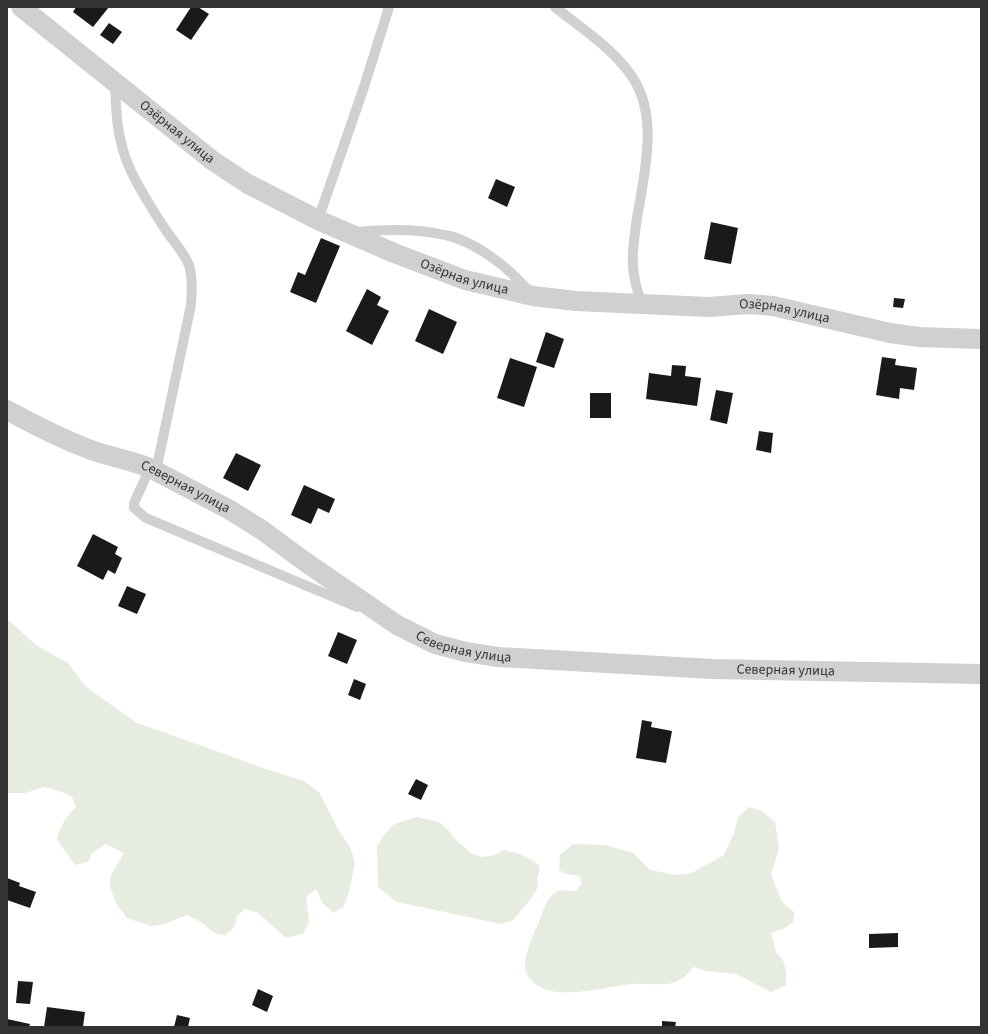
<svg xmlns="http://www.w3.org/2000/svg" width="988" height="1034" viewBox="0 0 988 1034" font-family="'Source Sans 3',sans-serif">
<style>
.green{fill:#e6ecdf}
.building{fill:#1a1a1a}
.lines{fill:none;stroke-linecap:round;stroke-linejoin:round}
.service{stroke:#d0d0d0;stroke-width:10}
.minor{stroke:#d0d0d0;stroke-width:20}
.labels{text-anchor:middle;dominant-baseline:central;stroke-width:4;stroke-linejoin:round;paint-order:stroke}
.street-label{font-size:14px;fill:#333;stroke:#fff}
</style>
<rect width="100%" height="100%" fill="#fff"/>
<path class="green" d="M7,619L36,645L69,664L85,686L135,722L269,770L304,781L319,792L338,829L351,849L355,863L349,892L343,907L333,913L322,902L316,889L306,897L309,922L303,934L286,938L258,913L245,909L237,916L235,926L226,935C209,934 211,928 199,921C195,918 190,917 187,915L164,924L151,926L127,918L116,903L110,887L111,875L124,853L106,844L92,853L88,862L75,865L57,839C60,826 66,817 76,807L72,797L60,791L44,787L25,793H7Z
M749,807L762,811L775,822L779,848L771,875L782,902L794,912L793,922L783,929L771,933L776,952L783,960L786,972V985L771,992L736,974L707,971L693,967C687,976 682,980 672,983C659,986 645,983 632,984C603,986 545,1007 527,974C520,962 535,931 540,919C544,909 547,896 558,891C562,890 571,891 576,891L582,883L579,876L566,874L559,870L560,855L573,844L605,845L633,853L650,870L676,875L692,873L724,855L734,833L738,817Z
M417,817L439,822L448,830L455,839L472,854L482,857L495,855L504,850L520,854L531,860L538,864L540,869L537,879L538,887L530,900L513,920L501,924L397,902L378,887L377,847L384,835L394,824Z"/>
<path class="building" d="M76,7H109L93,27L73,12Z
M191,7H198L209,14L191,40L176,30Z
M109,23L122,32L113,44L100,35Z
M496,179L515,187L507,207L488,198Z
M711,222L738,228L731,264L704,259Z
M321,238L340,246L316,303L290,292L298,272L305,275Z
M367,289L381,297L377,305L389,311L372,345L346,331Z
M894,298L905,299L903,308L893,307Z
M429,309L457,322L443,354L415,341Z
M546,332L564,339L554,368L536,362Z
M882,357L896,359L895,365L917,368L914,390L900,388L899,399L876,395Z
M510,358L537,367L524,407L497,398Z
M672,365L686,366L685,376L701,378L697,406L646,399L649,373L671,376Z
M716,390L733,393L727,424L710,420Z
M590,393H611V418H590Z
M759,431L773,433L771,453L756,450Z
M236,453L261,465L248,491L223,478Z
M304,485L335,499L329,513L318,508L311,524L291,515Z
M93,534L118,547L115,554L122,558L115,574L108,570L103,580L77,566Z
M127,586L146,594L137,614L118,606Z
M338,632L357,640L347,664L328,656Z
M354,679L366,684L360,700L348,695Z
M642,720L652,722L651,727L672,731L666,763L636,758Z
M416,779L428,785L421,800L408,794Z
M7,878L20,883L19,886L36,892L30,908L7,900Z
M898,933V947L869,948V934Z
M18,981L33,982L30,1004L16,1003Z
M258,989L273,996L267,1012L252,1005Z
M47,1007L85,1012L83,1027H44Z
M177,1015L190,1018L188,1027H174Z
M7,1019L30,1024L29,1027H7Z
M662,1021L676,1022L675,1027H662Z"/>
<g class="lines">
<path class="service" d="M555,7C582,29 614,49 633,78C659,118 644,175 637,218C632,253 629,270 642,304
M115,83C116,114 117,140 130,169C140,191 154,212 167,232C175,243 184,253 189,265C193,277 192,292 191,305L156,471
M318,220L364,87L389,7
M356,232C386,229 415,228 445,235C475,241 511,269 530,293
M150,468L134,503V508L146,518L357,607"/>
<g class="minor">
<path id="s1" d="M21,7L213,161L248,184L318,220L394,253L465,280L533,296L576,301L708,307L749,304L773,306L890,333L919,337L981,339"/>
<path id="s2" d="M7,410C34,425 62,439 91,450C110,457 131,460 150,468L230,510L262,530L304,561L397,625L435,644L466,652L498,657L713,669L981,674"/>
</g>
</g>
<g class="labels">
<g class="street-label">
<text stroke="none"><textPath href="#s1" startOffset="200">Озёрная улица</textPath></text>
<text stroke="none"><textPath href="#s1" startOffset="524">Озёрная улица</textPath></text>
<text stroke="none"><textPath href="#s1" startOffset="848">Озёрная улица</textPath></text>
<text stroke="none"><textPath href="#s2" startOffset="195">Северная улица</textPath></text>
<text stroke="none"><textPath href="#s2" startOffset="519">Северная улица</textPath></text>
<text stroke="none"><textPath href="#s2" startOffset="843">Северная улица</textPath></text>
</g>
</g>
<rect width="988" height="1034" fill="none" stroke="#333333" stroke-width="16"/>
</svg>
